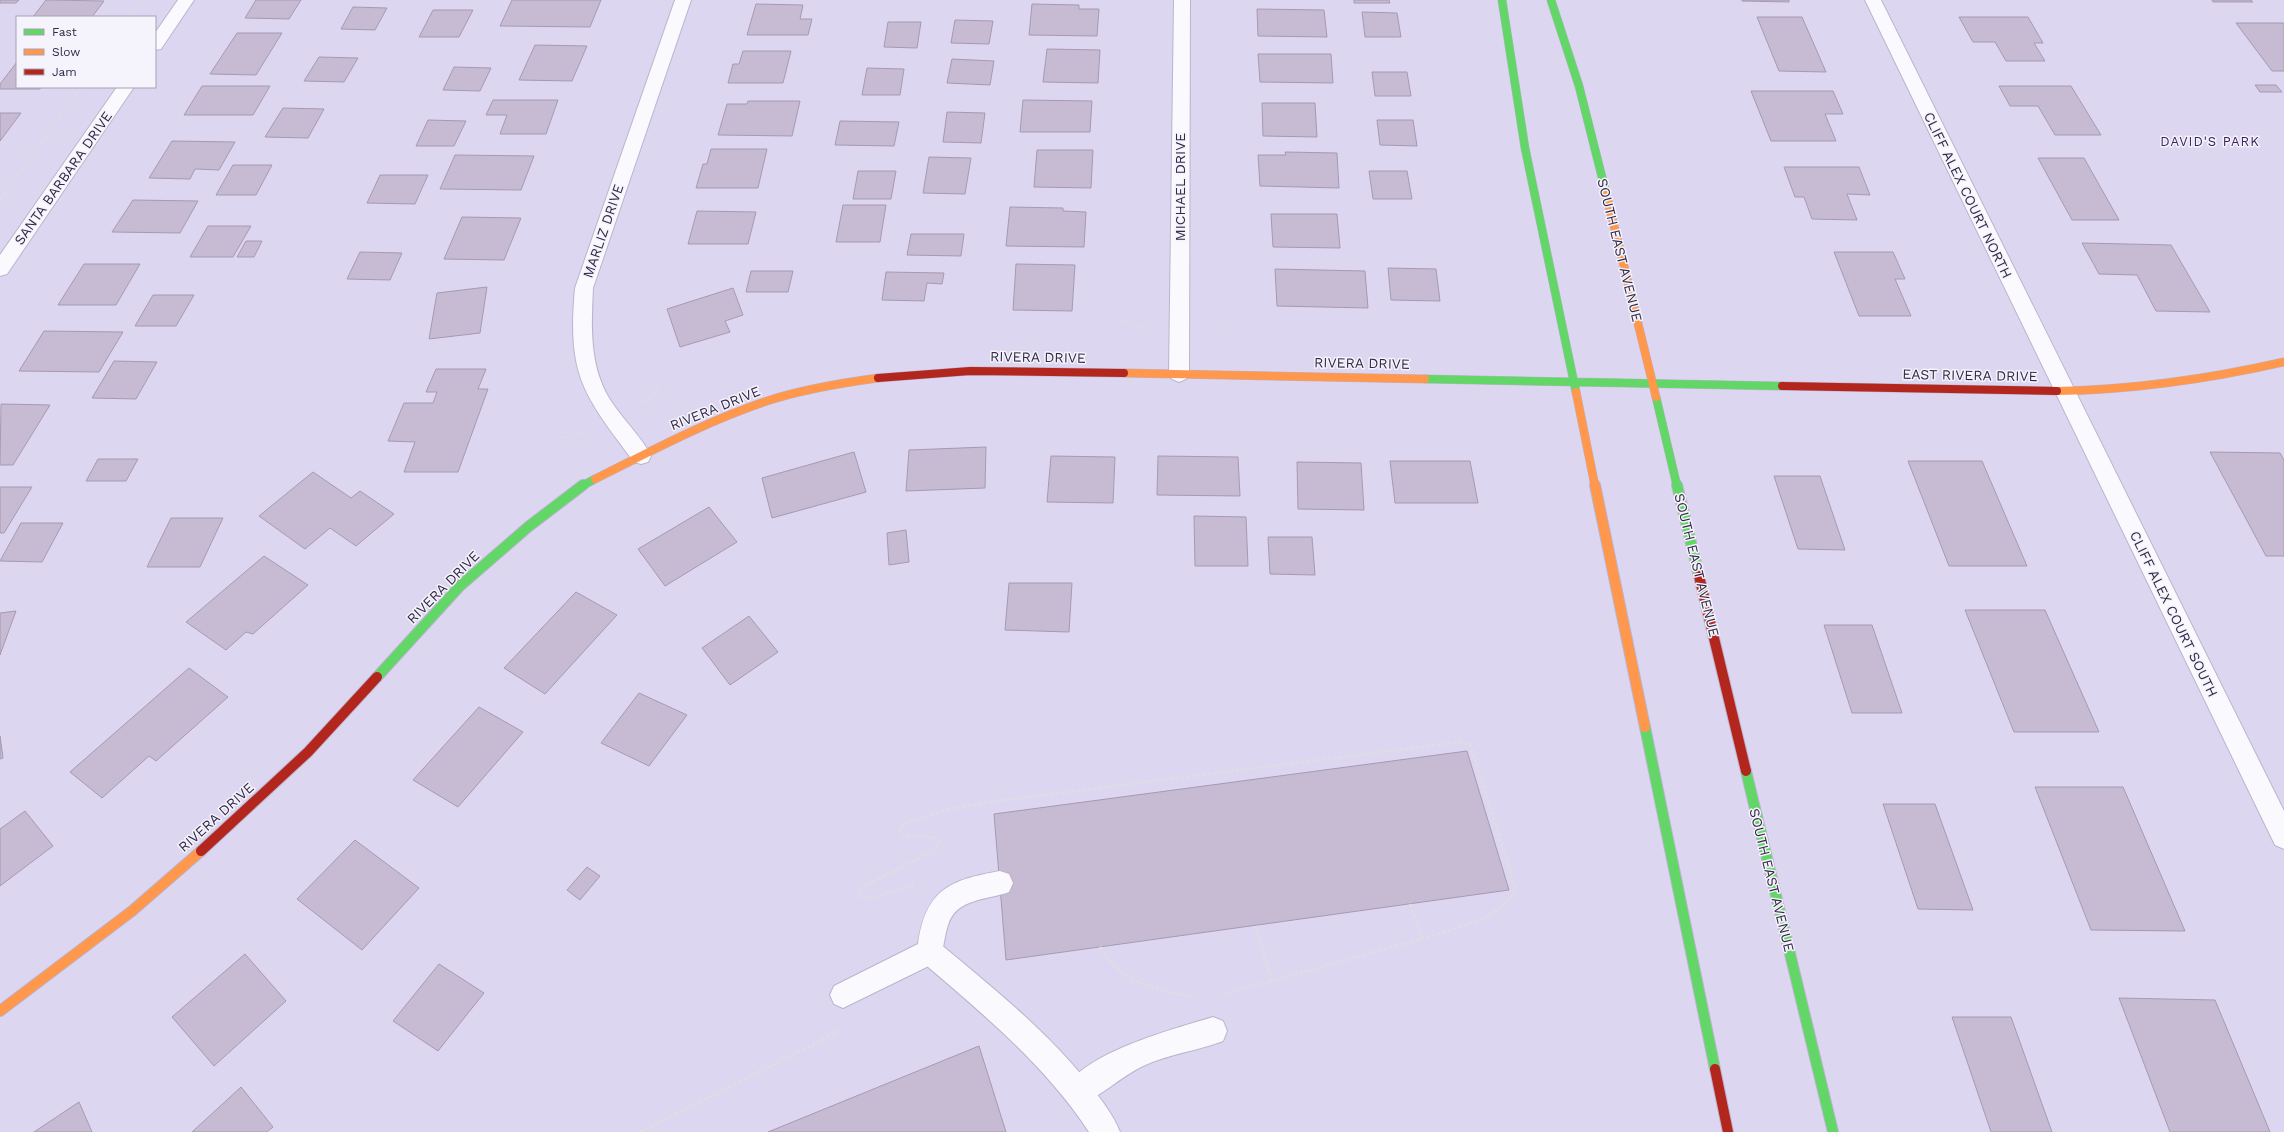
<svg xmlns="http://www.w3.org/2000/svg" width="2284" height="1132" viewBox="0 0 2284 1132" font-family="'Work Sans',sans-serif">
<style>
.building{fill:#c7bbd3;stroke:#a69ab2}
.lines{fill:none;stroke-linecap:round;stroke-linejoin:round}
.lane-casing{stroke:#bbb4ce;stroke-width:2}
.street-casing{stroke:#bbb4ce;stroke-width:2}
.fast-far1-casing{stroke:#bbb4ce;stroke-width:9}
.fast-casing{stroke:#bbb4ce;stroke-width:12}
.slow-far1-casing{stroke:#bbb4ce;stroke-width:9}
.slow-casing{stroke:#bbb4ce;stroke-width:12}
.jam-far1-casing{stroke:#bbb4ce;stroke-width:9}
.jam-casing{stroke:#bbb4ce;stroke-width:12}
.path-far1{stroke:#dedce4;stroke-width:2;stroke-dasharray:2.5 1.5;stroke-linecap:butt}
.path{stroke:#dedce4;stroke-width:3;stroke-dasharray:3.5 2;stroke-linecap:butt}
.lane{fill:#faf9fd;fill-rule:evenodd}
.street{fill:#faf9fd;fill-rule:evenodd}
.fast-far1{stroke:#63d668;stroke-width:8}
.fast{stroke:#63d668;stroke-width:10}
.slow-far1{stroke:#ff974d;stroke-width:8}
.slow{stroke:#ff974d;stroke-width:10}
.jam-far1{stroke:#b3261e;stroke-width:8}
.jam{stroke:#b3261e;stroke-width:10}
.labels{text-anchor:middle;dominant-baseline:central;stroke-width:3;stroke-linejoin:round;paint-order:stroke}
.far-neighbourhood-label{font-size:13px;letter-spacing:1px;fill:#372161;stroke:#f5f3fb}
.street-label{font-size:14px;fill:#312947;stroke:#f5f3fb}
</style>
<rect width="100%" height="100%" fill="#ddd6f0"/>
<path class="building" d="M0,0H19L16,3H0Z
M46,0H51L104,1L92,17H33Z
M256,0H301L289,19L245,18Z
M512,0H601L590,27L500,26Z
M1354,0H1389L1390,3H1354Z
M1742,0H1789V2L1742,1Z
M2212,0H2251L2253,2H2213Z
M756,4L803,5L800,19H812L808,35H747Z
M1032,4L1079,5V9H1099L1097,36L1029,35Z
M353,7L387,8L375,30L341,29Z
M1257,9L1324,10L1327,37L1258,36Z
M433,10H473L459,37H419Z
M1362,12L1397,13L1401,37H1365Z
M1757,17H1802L1826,72L1779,71Z
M1959,17H2028L2043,43H2034L2045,61H2006L1995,42H1973Z
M955,20L993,21L989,44L951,43Z
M888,22H921L917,48L884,47Z
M2236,23H2284V71H2272Z
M237,33H282L256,75L210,74Z
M535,45L587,46L572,81L519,80Z
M1047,49L1100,50L1098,83L1043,82Z
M743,51H791L783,83H728L733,64H739Z
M1258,54H1331L1333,83L1260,82Z
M319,57L358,58L344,82L304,81Z
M952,59L994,61L990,85L947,83Z
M17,62V87H41L40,89H0V84Z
M454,67L491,68L480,91L443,90Z
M867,68L904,69L900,95H862Z
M1372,72H1407L1411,96H1375Z
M2255,85H2276L2282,92H2260Z
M202,86H270L253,115H184Z
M1999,86H2071L2101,135H2055L2038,106H2010Z
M1751,91H1833L1843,114H1825L1836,141H1771Z
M493,100H558L546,134H500L507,115H486Z
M1023,100L1092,101L1090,132H1020Z
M748,101H800L792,136L718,135L727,104H747Z
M1262,103H1315L1317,137L1263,136Z
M283,108L324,109L308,138L265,137Z
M947,112L985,113L981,143L943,142Z
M0,113H21L0,141Z
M428,120L466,121L454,146H416Z
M1377,120H1413L1417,146L1380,145Z
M840,121L899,122L894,146L835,145Z
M172,141L235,142L219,170L195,169L190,179L149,178Z
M711,149H767L758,188H696L703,164H707Z
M1037,150H1093L1091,188L1034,187Z
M1285,152L1337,153L1339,188L1260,186L1258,155H1286Z
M455,155L534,156L521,190L440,189Z
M929,157L971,158L965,194L923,193Z
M2038,158H2084L2119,220H2072Z
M233,165H272L256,195H216Z
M1784,167H1859L1870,195L1847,194L1857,220L1812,219L1804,197H1795Z
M858,171H896L891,199H853Z
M1369,171H1407L1412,199H1373Z
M380,175H428L415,204L367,203Z
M133,200L198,201L180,233L112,232Z
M843,205H886L880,242H836Z
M1010,207L1063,208V211L1086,212L1084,247L1006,246Z
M697,211L756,212L748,244H688Z
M1271,214H1337L1340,248L1273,247Z
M462,217L521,218L504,260L444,259Z
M208,226H251L233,257H190Z
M911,234H964L961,256L907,255Z
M246,241H262L254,257H237Z
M2082,243L2171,245L2210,312L2156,311L2137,275L2099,274Z
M360,252L402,253L390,280L347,279Z
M1834,252H1893L1905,279H1895L1911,316H1859Z
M84,264H140L116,305H58Z
M1016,264L1075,265L1072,311L1013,310Z
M1388,268L1436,269L1440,301L1391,300Z
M1275,269L1365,271L1368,308L1277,306Z
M751,271H793L788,292H746Z
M886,272L944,273L942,284L927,283L924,301L882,300Z
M487,287L480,333L429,339L437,293Z
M733,288L743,315L725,321L730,332L680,347L667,309Z
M153,295H194L176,326H135Z
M44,331L123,332L99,372L19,371Z
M114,361L157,362L136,399L92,398Z
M436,369H486L478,389H488L458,472H404L415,442L388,441L404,403H433L437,392H426Z
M1,404L50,405L13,465H0Z
M986,447L985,488L906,491L909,450Z
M854,452L866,492L772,518L762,478Z
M2210,452L2280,453L2284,460V556H2266Z
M1051,456L1115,457L1113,503L1047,502Z
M1158,456L1238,457L1240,496L1157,495Z
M98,459H138L126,481H86Z
M1390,461H1470L1478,503H1395Z
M1908,461H1982L2027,566H1949Z
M1297,462L1361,463L1364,510L1298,509Z
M313,472L351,498L360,491L394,514L356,546L330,528L305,549L259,516Z
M1774,476H1820L1845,550L1798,549Z
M0,487H32L4,533H0Z
M709,507L737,542L665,586L638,549Z
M1194,516L1246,517L1248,566H1195Z
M171,518H223L200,567H147Z
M21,523H63L42,562L0,561Z
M906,530L909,562L889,565L887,533Z
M1268,537H1312L1315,575L1270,574Z
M264,556L308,585L253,634L246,632L226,650L186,622Z
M1009,583H1072L1069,632L1005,630Z
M576,592L617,615L545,694L504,668Z
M1965,610H2045L2099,732H2014Z
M16,611L0,655V613Z
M749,616L778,652L730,685L702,648Z
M1824,625H1872L1902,713H1852Z
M189,668L228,697L156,761L149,756L102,798L70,772Z
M639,693L687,715L649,766L601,743Z
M479,707L523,732L458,807L413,780Z
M0,736L3,758L0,759Z
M1467,751L1509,890L1006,960L994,814Z
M2035,787H2123L2185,931L2091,930Z
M1883,804H1935L1973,910L1918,909Z
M25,811L53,846L0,886V829Z
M355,840L419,888L362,950L297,899Z
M587,867L600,876L580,900L567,890Z
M245,954L286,1001L214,1066L172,1017Z
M439,964L484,993L438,1051L393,1021Z
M2119,998L2215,1000L2270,1132H2170Z
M1952,1017H2011L2052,1132H1991Z
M979,1046L1006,1132H768Z
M241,1087L273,1127L267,1132H192Z
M79,1102L92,1132H34Z"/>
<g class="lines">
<defs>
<path id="lane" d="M1000,871L1009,874L1013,883L1009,892C988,900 956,898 948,925C944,937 944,949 939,961L843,1008L834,1004L830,995L834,986L918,944C926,889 950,880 1000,871Z
M1213,1017L1223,1021L1227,1031L1223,1041C1197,1051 1168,1054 1143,1066C1120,1077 1102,1096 1078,1106L1068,1102L1064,1092C1080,1053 1174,1029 1213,1017Z"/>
<path id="street" d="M178,0H194L161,49L155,50V33Z
M675,0H691L593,288C591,328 589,370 613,404C625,422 642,437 651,456L648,462L641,464L634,462C583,394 567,376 575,288Z
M1174,0H1190L1189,374L1186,379L1179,382L1172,379L1169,374Z
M1865,0H1881L2284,811V849L2275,845Z
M117,87H134L7,274L0,276V255Z
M930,939L939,943C992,987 1046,1030 1088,1083C1100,1098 1113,1114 1120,1132H1089C1044,1064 982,1013 921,961L917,952L921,943Z"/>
<path id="fast-far1" d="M1502,0L1525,148L1576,392
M1551,0L1579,86L1606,193
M1425,379L1782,386
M1656,397L1677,486
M582,486L595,479"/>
<path id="fast" d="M1677,485L1699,576
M377,677L460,586L528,527L583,485
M1645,727L1715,1069
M1746,771L1833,1132"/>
<path id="slow-far1" d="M1606,193L1656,397
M1124,373L1425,379
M2057,391C2134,390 2209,379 2284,362
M1576,392L1595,486
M595,479C651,451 707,421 767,401C803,389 841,383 878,378"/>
<path id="slow" d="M1595,485L1645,727
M0,1011L132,911L201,851"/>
<path id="jam-far1" d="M878,378L970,371L1124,373
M1782,386L2057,391"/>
<path id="jam" d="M1699,576L1746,771
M201,851L308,752L377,677
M1715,1069L1728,1132"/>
</defs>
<use href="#lane" class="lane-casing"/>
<use href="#street" class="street-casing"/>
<use href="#fast-far1" class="fast-far1-casing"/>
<use href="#fast" class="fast-casing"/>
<use href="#slow-far1" class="slow-far1-casing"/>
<use href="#slow" class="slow-casing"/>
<use href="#jam-far1" class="jam-far1-casing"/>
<use href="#jam" class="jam-casing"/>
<path class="path-far1" d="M131,17L143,0
M0,200L81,87
M1122,320L1136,327H1146
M1213,329L1218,330L1229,321
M641,403L651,398L661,382
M561,437L571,438L583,432"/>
<path class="path" d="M914,885L871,898L860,896L861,888L936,849L939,842L934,837L904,836L900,830L903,824L949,809L989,802L1461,742L1470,744L1512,877L1515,889L1513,895L1500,908L1480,920L1435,935L1222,995
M1410,904L1422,938
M1255,926L1272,981
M1100,947C1123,985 1154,989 1194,997
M640,1132L841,1030"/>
<use href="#lane" class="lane"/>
<use href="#street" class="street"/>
<use href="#fast-far1" class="fast-far1"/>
<use href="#fast" class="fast"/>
<use href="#slow-far1" class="slow-far1"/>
<use href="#slow" class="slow"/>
<use href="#jam-far1" class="jam-far1"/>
<use href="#jam" class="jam"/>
</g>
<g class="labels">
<g class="far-neighbourhood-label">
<text x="2210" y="141">DAVID'S PARK</text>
</g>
<g class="street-label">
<text transform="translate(63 178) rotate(-55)">SANTA BARBARA DRIVE</text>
<text transform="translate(1180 187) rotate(-90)">MICHAEL DRIVE</text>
<text transform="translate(1968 195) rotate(64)">CLIFF ALEX COURT NORTH</text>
<text transform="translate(603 231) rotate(-71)">MARLIZ DRIVE</text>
<text transform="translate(1620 250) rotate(76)">SOUTH EAST AVENUE</text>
<text transform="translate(1038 357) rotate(1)">RIVERA DRIVE</text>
<text transform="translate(1362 363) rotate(1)">RIVERA DRIVE</text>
<text transform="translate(1970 375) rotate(1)">EAST RIVERA DRIVE</text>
<text transform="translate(715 408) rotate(-22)">RIVERA DRIVE</text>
<text transform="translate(1697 565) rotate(76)">SOUTH EAST AVENUE</text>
<text transform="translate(443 587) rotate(-45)">RIVERA DRIVE</text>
<text transform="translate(2174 614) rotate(64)">CLIFF ALEX COURT SOUTH</text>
<text transform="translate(216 817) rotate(-42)">RIVERA DRIVE</text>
<text transform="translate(1772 880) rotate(76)">SOUTH EAST AVENUE</text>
</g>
</g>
<rect x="16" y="16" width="140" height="72" fill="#f5f3fb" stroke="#a7a2b3"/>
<rect x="24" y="29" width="20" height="6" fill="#63d668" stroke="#a7a2b3"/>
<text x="52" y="36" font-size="12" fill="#312947">Fast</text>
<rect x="24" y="49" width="20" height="6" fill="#ff974d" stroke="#a7a2b3"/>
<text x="52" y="56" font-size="12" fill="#312947">Slow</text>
<rect x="24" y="69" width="20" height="6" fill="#b3261e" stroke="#a7a2b3"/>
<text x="52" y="76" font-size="12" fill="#312947">Jam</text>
</svg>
